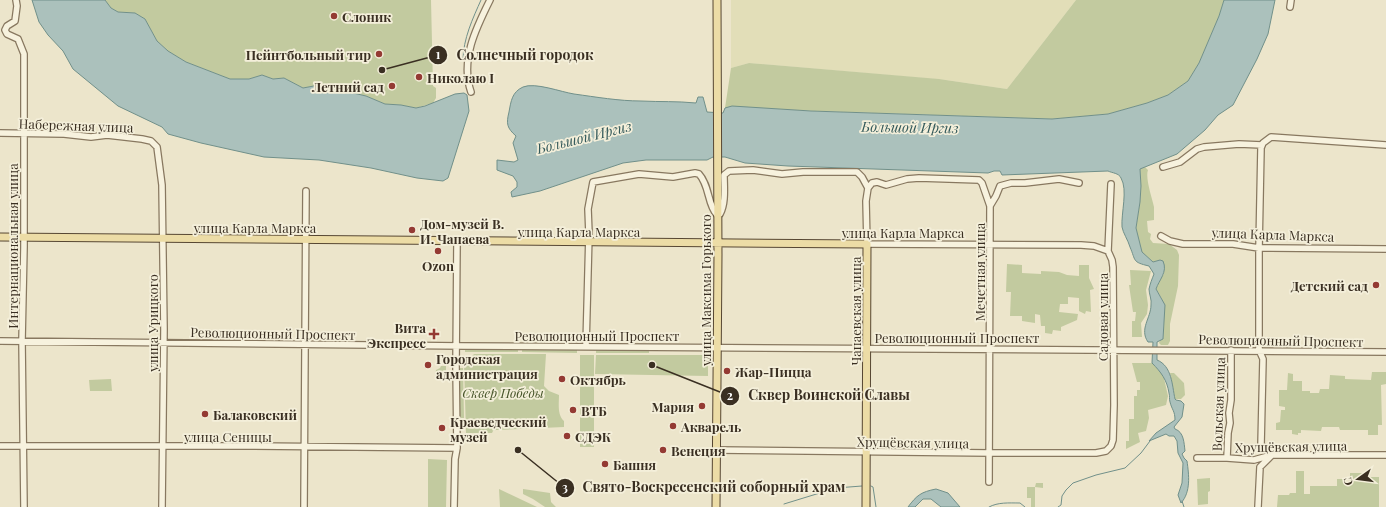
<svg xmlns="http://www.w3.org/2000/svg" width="1386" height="507" viewBox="0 0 1386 507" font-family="'Playfair Display',serif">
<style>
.farmland{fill:#e2deb8}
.green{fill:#c2ca9f}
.water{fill:#abc1bc;stroke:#71908a}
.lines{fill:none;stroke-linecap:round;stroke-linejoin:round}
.stream{stroke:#71908a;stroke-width:1}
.minor-casing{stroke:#887860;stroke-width:8}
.major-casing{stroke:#574733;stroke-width:9}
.minor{stroke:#f7f2de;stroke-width:5.5}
.major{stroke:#ecdca6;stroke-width:7}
.poi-dot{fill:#943a33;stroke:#f4efda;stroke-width:1.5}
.labels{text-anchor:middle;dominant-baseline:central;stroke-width:3.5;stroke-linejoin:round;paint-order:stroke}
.poi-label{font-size:13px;font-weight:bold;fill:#3a2f22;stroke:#f4efda;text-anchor:start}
.street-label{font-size:13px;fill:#3a2f22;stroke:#f4efda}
.park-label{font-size:13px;font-style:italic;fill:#47552a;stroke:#f4efda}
.water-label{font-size:14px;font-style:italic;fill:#325859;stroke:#f4efda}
.leader{fill:none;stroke:#3a2f22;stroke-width:1.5}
.callout-dot{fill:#3a2f22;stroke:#f4efda;stroke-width:1.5}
.mark-label{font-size:12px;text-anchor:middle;font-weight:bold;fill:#fff}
.callout-label{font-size:14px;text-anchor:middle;font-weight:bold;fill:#3a2f22;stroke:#f4efda;stroke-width:3.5;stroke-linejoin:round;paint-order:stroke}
</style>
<rect width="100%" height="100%" fill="#ece5cb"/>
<path class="farmland" d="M731,0H1076L1007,89L946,80L749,63L731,68Z"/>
<path class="green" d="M105,0H431L433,86L436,88V98L433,103L416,108L401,105L385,104L366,96L319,85L303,88L284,78L273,79L262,75L249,79H230L186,62L168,51L157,41L145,19L135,13L118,12L111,8Z
M1076,0H1224L1219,16L1199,63L1188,81L1168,95L1147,103L1108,114L1052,119L725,108L731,68L749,63L939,79L1007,89Z
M1145,167L1148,170C1145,178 1152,198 1154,207C1154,211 1154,216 1154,220L1147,221L1148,232L1151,234L1150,239L1153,243L1169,244L1177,250L1179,255L1178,286L1170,324V341L1168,345H1161L1159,343L1160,340L1163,339L1164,325L1162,299L1156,289L1160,278L1164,274L1157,261L1153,262L1142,252L1136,228L1140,202L1141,186L1140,169Z
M1007,264L1022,265V273L1041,274V271L1059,272L1067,275L1079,276V265H1089V278L1094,289L1090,290L1091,312L1086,311L1085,314L1079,311V298L1068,297V304H1060L1059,312L1078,314L1077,320L1061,327V331L1053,330L1052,334L1045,333V326H1041L1040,315L1035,314V323L1022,321V316H1010L1011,292H1006Z
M1130,270L1151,271L1146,290L1148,305L1147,314L1141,323L1142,337H1132V321H1135L1136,312H1133L1129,285H1131Z
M465,349H518V352H465Z
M522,349H577V353L522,352Z
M596,349H649V353H596Z
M474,354H546L544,386L549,391L559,395C559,403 557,415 564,421V427L496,430L493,431L492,433H466L464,363H466Z
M580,355H594V447H580Z
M596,355H708V376L595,374Z
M1132,363H1152L1163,374L1168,396L1166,405L1148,410L1149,418L1146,431L1138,433L1140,442L1126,449V441H1129V419H1134V396H1137V390H1140V382H1137Z
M441,366H446V379L435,378L436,370L440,368Z
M459,368H463L464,418H460Z
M1372,372H1386V384L1381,385L1382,425H1378V435H1368V430H1340L1339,427H1322L1321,431L1301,430V433H1298V435L1292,434V430H1276V423L1280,422L1281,410H1285V407L1279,406V390H1287L1288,373L1293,374V381H1302V391H1310V393H1319L1320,389H1329L1330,375L1345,376V379L1371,380Z
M1170,373H1174L1184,383L1185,395L1181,399H1175Z
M111,379L112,391H90L89,380Z
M428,459L447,460L446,507H428Z
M1296,471H1304V494H1310V486H1337V479H1344V485L1350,484V473H1369V477H1379V507H1277L1278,495H1289L1290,493H1296Z
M1210,478V491L1208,492V504L1198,505L1197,479Z
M1036,483H1043V488L1035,487V507H1031V498H1027V487H1035Z
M499,489L537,507H500Z
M523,489L550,493L551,502L556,507H545L533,499L523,494Z"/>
<path class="water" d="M32,0H105L111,8L118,12L135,13L145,19L157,41L168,51L186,62L230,79H249L262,75L273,79L284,78L303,88L319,85L366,96L385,104L401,105L416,108L425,106L455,94L464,93L467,95L469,111L448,178L443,181L417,178L371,168L319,160L264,157L201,143L168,134L162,127L118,106L73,69L63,51L48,35L39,22Z
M1224,0H1275L1268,34L1257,59L1233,105L1218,115L1205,130L1177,154L1140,169L1141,186L1140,202L1136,228L1142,252L1153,262L1160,260L1163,261C1168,272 1159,280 1156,289L1165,305L1163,339L1157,342V360C1172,366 1172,385 1175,399L1176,400L1181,401L1184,404L1182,417L1174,427L1175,429C1184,432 1184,443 1185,451L1182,454L1184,458L1187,461C1189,475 1191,492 1181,503L1178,495L1182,483L1183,463L1178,453L1177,441L1174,436H1169L1166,434L1149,441L1156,433L1175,420C1175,411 1172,410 1170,402C1169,399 1170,396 1169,393C1167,380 1161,372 1152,363L1153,342H1148C1139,329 1151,318 1151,305C1152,300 1149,294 1149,289C1150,284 1152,279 1154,274L1149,266C1132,262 1136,261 1130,247C1128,240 1123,233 1122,227C1121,213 1128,190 1121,178C1119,173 1112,173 1108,171L1002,175L1000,171H994L988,173L788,166L745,163L725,157H713L707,160H646L623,163L540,191L512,197L511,192L517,187V182L513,176L497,170V160L514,162L518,160L513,143L516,136C507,128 506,124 509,112C511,101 512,92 523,87C535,82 561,92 574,94C596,97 619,101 641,101C661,102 676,101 696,103L698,97H703L707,112L723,113L725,108L732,106L811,111L1052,119L1108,114L1147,103L1168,95L1188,81L1199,63L1219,16Z
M936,489L948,493L960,507H941L931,499H923L915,507H908C917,495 921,492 936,489Z"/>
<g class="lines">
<path class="stream" d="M463,60C463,39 473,18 481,0
M871,486L873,487L876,507
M1182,501L1184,507
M784,504L836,488L862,486
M989,507C998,502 1009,503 1020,503L1025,507
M1058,507L1061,505L1062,496L1066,490L1073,483L1096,475L1125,468L1141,453L1150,441"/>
<defs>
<path id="minor" d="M16,0L17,6L15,21L7,26L5,30L7,34L18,39L24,54V247L22,341L24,507
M1290,7L1291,0
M471,92C460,60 476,28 490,0
M0,133L64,134L91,137L107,135L142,139L151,141L157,147L162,185L164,329L162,507
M1163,167L1180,162L1197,149L1204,147L1239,144L1262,145
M868,188L866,201L867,244L1081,245L1094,246L1108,251
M990,206L996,196L1000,186L1011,183H1025L1059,179L1079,183
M1161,236L1170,241L1183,244H1233L1259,248L1386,249
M0,341L463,346L1386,352
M586,346L589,234L588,209L593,182L639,174L673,177L695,173L699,174C710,186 707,204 717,215L720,214C726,203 724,187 724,175L729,171L753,170L782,174L803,172H857L862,177L868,188L872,183L877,182L886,185L907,179L919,178L979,180L982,183L990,206L989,482
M0,446H254L457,448
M717,450L990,453H1096L1106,451L1111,446L1113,440L1114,405L1113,267L1112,260L1108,251L1111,184
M1197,458H1227L1254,460L1272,455H1386
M1227,458L1228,433L1230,423L1229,413L1231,400V350
M304,507L306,191
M454,507L455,459L457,448L456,366L457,242
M1258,507L1260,467L1272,455L1261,445L1263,359L1259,350V248L1261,148L1263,143L1271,137L1386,145"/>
<path id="major" d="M0,237L867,244L866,507
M716,507L718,254L717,0"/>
</defs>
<use href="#minor" class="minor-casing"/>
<use href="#major" class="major-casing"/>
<use href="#minor" class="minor"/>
<use href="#major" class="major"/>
</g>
<g class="poi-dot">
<circle cx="334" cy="16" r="4"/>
<circle cx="379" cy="54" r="4"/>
<circle cx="419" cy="77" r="4"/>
<circle cx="392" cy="86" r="4"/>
<circle cx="412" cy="230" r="4"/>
<circle cx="438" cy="251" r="4"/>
<circle cx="1376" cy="285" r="4"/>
<path d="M432 328h4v4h4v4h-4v4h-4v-4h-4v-4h4z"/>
<circle cx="428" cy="365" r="4"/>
<circle cx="727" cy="371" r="4"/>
<circle cx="562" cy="379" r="4"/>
<circle cx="702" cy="406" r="4"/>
<circle cx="573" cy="410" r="4"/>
<circle cx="205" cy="414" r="4"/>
<circle cx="673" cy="426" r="4"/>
<circle cx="442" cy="428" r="4"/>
<circle cx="567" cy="436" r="4"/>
<circle cx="663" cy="450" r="4"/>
<circle cx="605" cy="464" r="4"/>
</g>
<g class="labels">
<g class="poi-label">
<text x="342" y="16">Слоник</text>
<text x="371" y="54" text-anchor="end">Пейнтбольный тир</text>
<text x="427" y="77">Николаю I</text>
<text x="384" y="86" text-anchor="end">Летний сад</text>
<text x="420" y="223">Дом-музей В.<tspan x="420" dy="15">И. Чапаева</tspan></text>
<text x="438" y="265" text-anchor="middle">Ozon</text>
<text x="1368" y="285" text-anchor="end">Детский сад</text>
<text x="426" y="327" text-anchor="end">Вита<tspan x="426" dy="15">Экспресс</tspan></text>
<text x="436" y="358">Городская<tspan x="436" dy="15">администрация</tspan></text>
<text x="735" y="371">Жар-Пицца</text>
<text x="570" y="379">Октябрь</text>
<text x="694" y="406" text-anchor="end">Мария</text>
<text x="581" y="410">ВТБ</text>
<text x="213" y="414">Балаковский</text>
<text x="450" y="421">Краеведческий<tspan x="450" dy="15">музей</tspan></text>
<text x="681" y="426">Акварель</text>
<text x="575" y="436">СДЭК</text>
<text x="671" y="450">Венеция</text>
<text x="613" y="464">Башня</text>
</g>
<g class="street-label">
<text transform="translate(76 125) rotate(2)">Набережная улица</text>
<text x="255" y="227">улица Карла Маркса</text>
<text x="579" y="231">улица Карла Маркса</text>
<text x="903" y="232">улица Карла Маркса</text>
<text transform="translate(1273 234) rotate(2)">улица Карла Маркса</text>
<text transform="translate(12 246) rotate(-90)">Интернациональная улица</text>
<text transform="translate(979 272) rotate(-90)">Мечетная улица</text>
<text transform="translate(705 290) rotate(-90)">улица Максима Горького</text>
<text transform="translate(855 311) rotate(-90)">Чапаевская улица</text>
<text transform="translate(1102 317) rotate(-90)">Садовая улица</text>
<text transform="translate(152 323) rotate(-90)">улица Урицкого</text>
<text transform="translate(273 333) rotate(1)">Революционный Проспект</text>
<text x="597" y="335">Революционный Проспект</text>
<text x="957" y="337">Революционный Проспект</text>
<text transform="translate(1281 340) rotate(1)">Революционный Проспект</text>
<text transform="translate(1218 404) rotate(-88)">Вольская улица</text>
<text x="228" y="436">улица Сеницы</text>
<text transform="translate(913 442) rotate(1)">Хрущёвская улица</text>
<text transform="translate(1291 446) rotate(-1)">Хрущёвская улица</text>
</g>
<g class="park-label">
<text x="503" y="392">Сквер Победы</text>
</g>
<g class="water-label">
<text transform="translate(910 127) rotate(1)">Большой Иргиз</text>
<text transform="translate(584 137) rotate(-14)">Большой Иргиз</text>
</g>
</g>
<path class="leader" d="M382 70L438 55M652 365L730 396M518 450L565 488"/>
<g class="callout-dot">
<circle cx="382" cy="70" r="4"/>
<circle cx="652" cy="365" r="4"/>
<circle cx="518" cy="450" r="4"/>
<circle cx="438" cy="55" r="10"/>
<circle cx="730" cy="396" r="10"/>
<circle cx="565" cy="488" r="10"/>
</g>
<g class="mark-label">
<text x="438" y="59">1</text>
<text x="730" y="400">2</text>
<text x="565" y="492">3</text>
</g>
<g class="callout-label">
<text x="525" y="60">Солнечный городок</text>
<text x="829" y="400">Сквер Воинской Славы</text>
<text x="714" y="492">Свято-Воскресенский соборный храм</text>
</g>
<g transform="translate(1358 479) rotate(256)" stroke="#f4efda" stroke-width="3" paint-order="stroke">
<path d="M0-3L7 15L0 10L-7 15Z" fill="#3a2f22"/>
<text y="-6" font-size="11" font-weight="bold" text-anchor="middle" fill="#3a2f22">С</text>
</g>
</svg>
